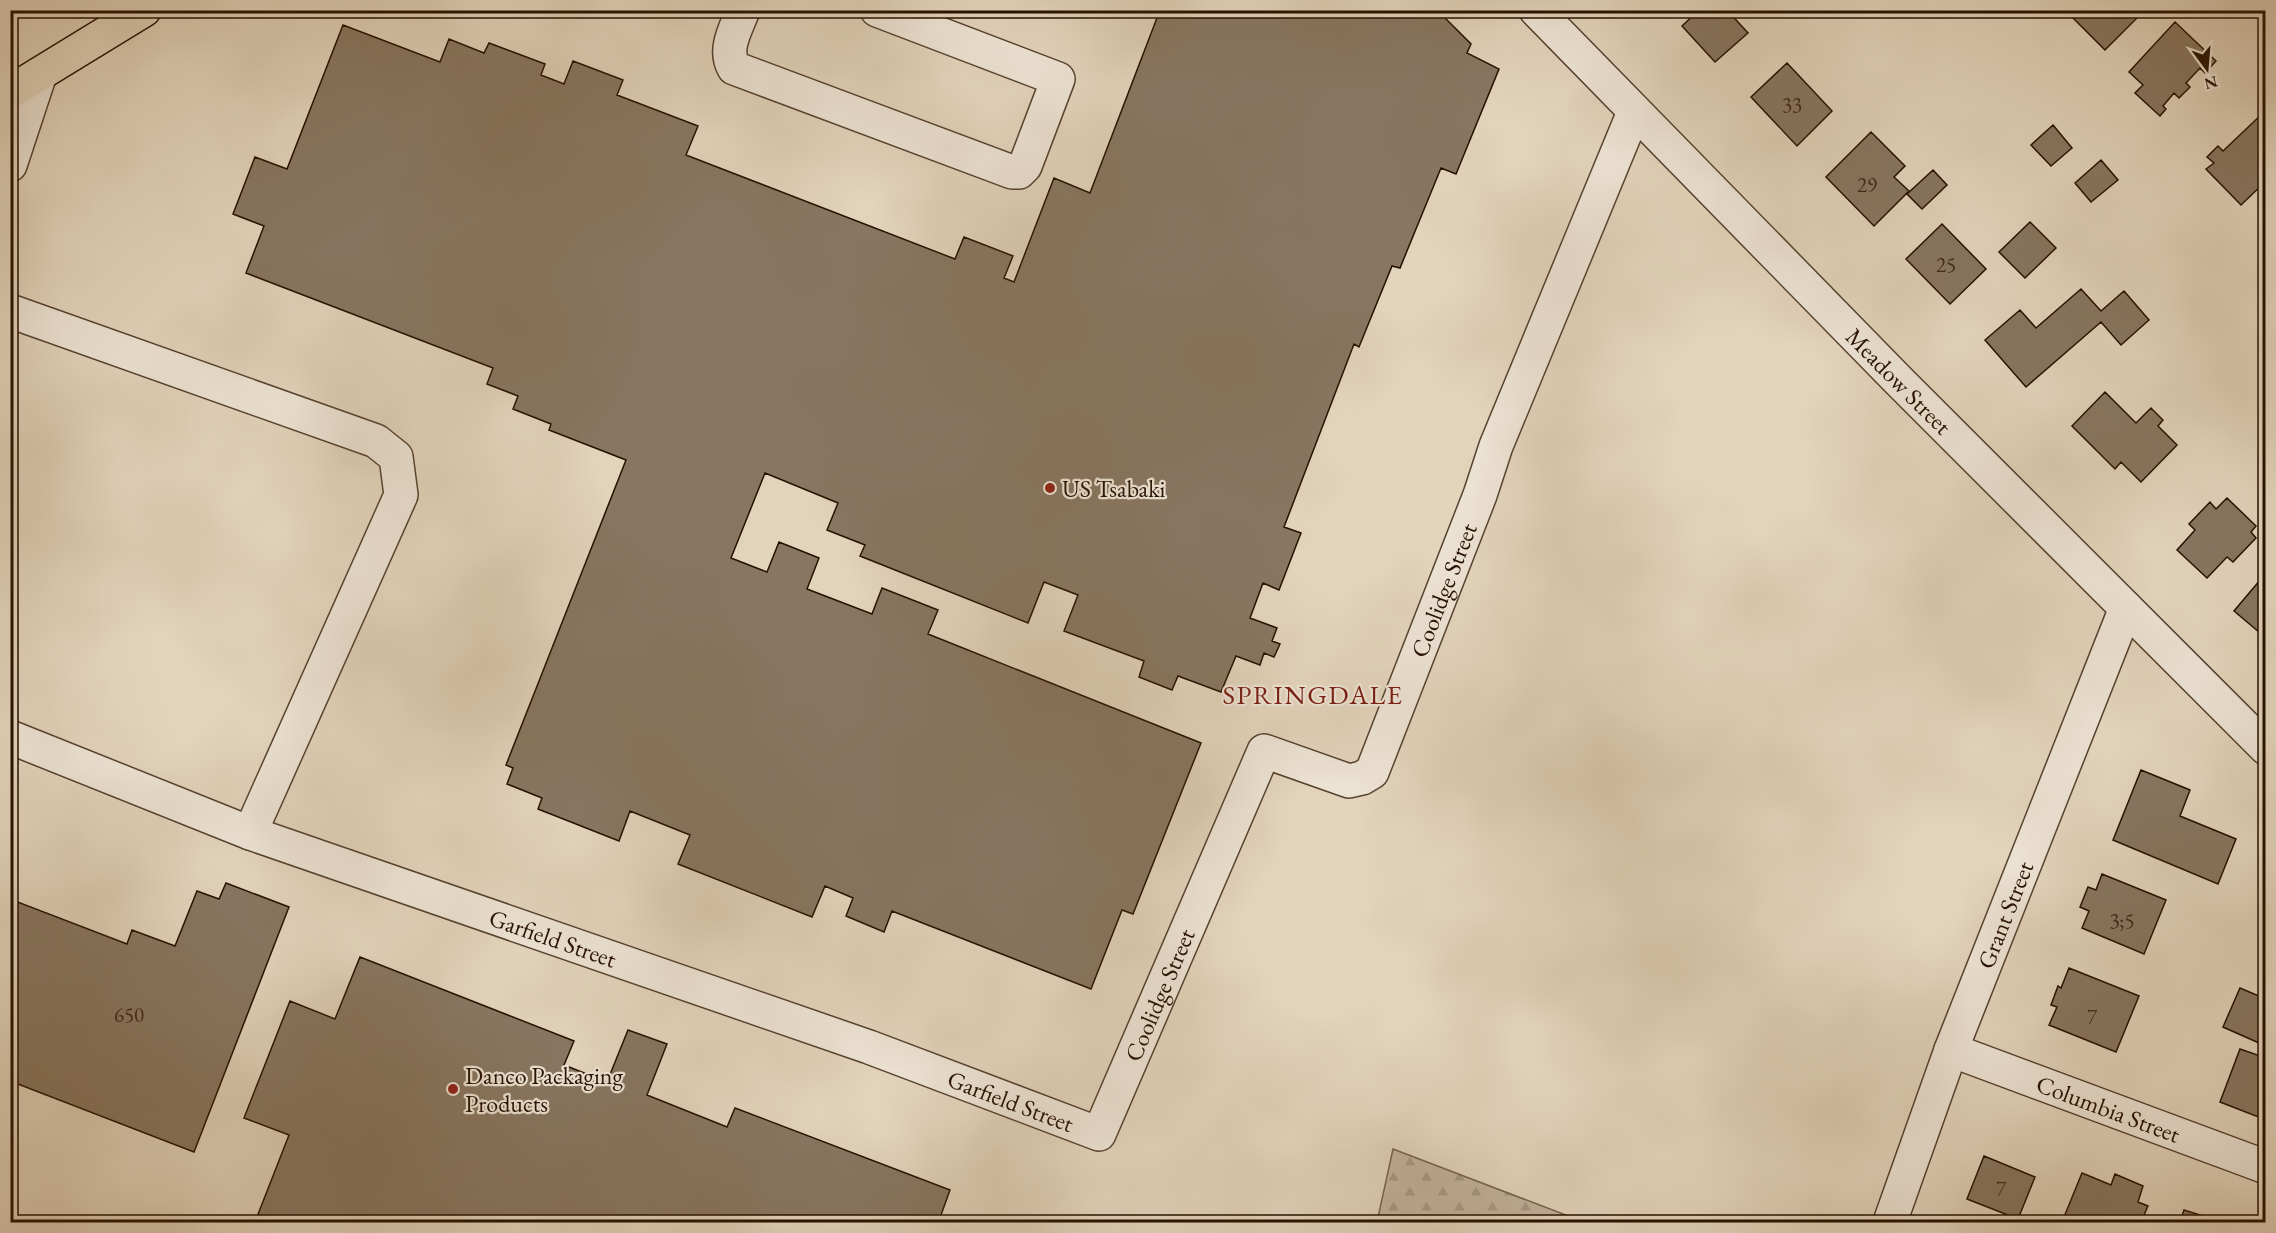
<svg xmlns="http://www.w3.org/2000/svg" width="2276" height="1233" viewBox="0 0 2276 1233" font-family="'EB Garamond',serif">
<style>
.forest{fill:url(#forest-firs);stroke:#74624e;stroke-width:1.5}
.building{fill:#887661;stroke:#261100;stroke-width:1.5}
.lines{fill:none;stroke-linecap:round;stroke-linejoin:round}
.minor-casing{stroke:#55422f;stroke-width:36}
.major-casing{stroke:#261100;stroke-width:36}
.minor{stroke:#ece2d3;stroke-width:33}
.major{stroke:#e2d3bb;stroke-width:33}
.poi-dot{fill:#8f2418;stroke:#ece2d3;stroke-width:2}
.labels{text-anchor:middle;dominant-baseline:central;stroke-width:4.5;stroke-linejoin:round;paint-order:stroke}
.number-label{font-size:21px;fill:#3e2a18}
.street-label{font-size:24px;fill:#261100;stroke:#ece2d3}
.poi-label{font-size:24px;fill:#261100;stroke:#ece2d3;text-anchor:start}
.quarter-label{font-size:27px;letter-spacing:1.5px;fill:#7a1f14;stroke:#ece2d3}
</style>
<defs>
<pattern id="forest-firs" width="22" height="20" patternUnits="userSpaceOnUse" patternTransform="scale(1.5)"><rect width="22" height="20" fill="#c2b29b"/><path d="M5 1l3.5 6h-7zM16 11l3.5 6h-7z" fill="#a79884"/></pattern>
</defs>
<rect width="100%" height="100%" fill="#e2d3bb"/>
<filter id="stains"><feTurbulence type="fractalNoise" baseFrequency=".00333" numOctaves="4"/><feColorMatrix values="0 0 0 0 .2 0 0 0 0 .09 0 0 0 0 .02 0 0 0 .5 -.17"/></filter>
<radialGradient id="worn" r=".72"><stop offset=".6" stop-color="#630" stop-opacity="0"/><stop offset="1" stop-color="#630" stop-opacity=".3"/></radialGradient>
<path class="forest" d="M1393,1149L1584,1222H1377Z"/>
<path class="building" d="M1160,10H1437L1471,44L1467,53L1499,69L1456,174L1441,168L1400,268L1392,266L1359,347L1354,344L1284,527L1301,533L1279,590L1263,583L1250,618L1277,628L1272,641L1280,644L1274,657L1264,653L1260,665L1236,656L1221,692L1178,676L1172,690L1139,677L1144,661L1064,631L1078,595L1044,582L1028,623L860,556L865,545L827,530L838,503L765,473L731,558L767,572L779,542L819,558L807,589L872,614L882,588L938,610L928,634L1201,743L1133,914L1122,910L1091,989L892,911L884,932L846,916L853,898L825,886L812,917L678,864L690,835L630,811L619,841L538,809L542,798L507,784L513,768L506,765L626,460L549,430L551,424L513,409L518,396L487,384L493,368L246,273L264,226L233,214L255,157L287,169L343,25L440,62L449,39L484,53L489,43L545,64L541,75L564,84L573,61L623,80L617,95L698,126L686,155L955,259L964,237L1013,256L1004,278L1014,282L1054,178L1090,193Z
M1699,10H1727L1748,33L1715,62L1682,26Z
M2076,10H2140L2142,13L2105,50L2071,16Z
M2175,22L2216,61L2205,73L2200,68L2186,83L2190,87L2179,98L2174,93L2163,106L2166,109L2160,116L2135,93L2143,85L2129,72Z
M1787,63L1832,111L1797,146L1751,97Z
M2263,113L2266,116V181L2241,205L2206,169L2214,163L2207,157L2218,146L2223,151Z
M2053,125L2072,148L2051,166L2031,145Z
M1871,132L1905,166L1894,177L1909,191L1874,226L1826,177Z
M2101,160L2118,180L2091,202L2075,183Z
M1933,170L1947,185L1922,209L1907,194Z
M2030,222L2056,248L2025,278L1999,252Z
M1942,224L1986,269L1950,304L1906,259Z
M2081,289L2101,311L2124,291L2149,320L2121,345L2101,322L2026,387L1985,340L2020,310L2036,328Z
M2105,392L2136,423L2151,408L2163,420L2158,426L2177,445L2141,482L2121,462L2115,469L2072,426Z
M2227,498L2256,526L2251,532L2256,538L2233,562L2227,557L2207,578L2177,550L2195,530L2189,524L2210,502L2216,509Z
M2266,573V638L2234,611Z
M2141,770L2190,790L2180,816L2236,839L2218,884L2113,840Z
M2102,874L2166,900L2144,954L2082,928L2089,911L2080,907L2088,887L2096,890Z
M226,883L289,907L194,1152L10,1081V899L127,944L132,930L175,946L197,891L219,899Z
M360,957L574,1041L564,1065L607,1082L628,1030L667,1044L647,1095L727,1127L735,1108L950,1190L941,1215L959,1222H255L289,1135L244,1118L290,1001L335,1019Z
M2069,968L2139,996L2116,1052L2049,1025L2057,1007L2051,1005L2058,986L2061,988Z
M2240,988L2266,999V1029L2259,1043L2223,1027Z
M2240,1049L2266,1058V1120L2220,1102Z
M1984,1156L2035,1177L2018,1219L1967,1199Z
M2082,1173L2111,1185L2115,1174L2143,1186L2138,1202L2148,1206L2141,1222H2062Z
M2184,1210L2222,1222H2180Z"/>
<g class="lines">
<defs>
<g id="minor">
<path d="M743,10C736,29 723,49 734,68L1012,172H1019L1025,166L1058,79L877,10"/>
<path id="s1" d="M1536,10L1899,381L2266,748"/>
<path d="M10,165L40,74"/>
<path d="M10,311L376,441L396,457L401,495L250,833"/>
<path id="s2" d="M10,737L250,833L869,1047L1099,1134L1264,751L1349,781L1362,778L1372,772L1480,495L1496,446L1634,112"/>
<path id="s3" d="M1951,1050L2266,1167"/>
<path id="s4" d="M1890,1222L1951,1050L2126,608"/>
</g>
<path id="major" d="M10,92L144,10"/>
</defs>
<use href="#minor" class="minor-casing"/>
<use href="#major" class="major-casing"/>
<use href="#minor" class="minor"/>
<use href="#major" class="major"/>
</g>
<g class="poi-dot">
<circle cx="1050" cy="488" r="6"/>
<circle cx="453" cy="1089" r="6"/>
</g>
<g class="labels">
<g class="number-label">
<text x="1792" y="104">33</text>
<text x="1867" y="184">29</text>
<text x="1946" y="264">25</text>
<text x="2122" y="920">3;5</text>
<text x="129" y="1014">650</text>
<text x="2092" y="1016">7</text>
<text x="2001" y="1188">7</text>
</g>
<g class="street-label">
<text stroke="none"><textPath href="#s1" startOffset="519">Meadow Street</textPath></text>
<text stroke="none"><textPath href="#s2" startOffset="1887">Coolidge Street</textPath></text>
<text stroke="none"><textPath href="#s4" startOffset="328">Grant Street</textPath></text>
<text stroke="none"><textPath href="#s2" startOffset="579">Garfield Street</textPath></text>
<text stroke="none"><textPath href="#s2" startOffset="1311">Coolidge Street</textPath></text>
<text stroke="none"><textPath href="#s2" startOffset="1065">Garfield Street</textPath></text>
<text stroke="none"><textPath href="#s3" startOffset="168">Columbia Street</textPath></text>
</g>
<g class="poi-label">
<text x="1062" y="488">US Tsabaki</text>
<text x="465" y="1075">Danco Packaging<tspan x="465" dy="28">Products</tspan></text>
</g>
<g class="quarter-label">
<text x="1313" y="694">SPRINGDALE</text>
</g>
</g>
<rect width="2276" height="1233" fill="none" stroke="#e2d3bb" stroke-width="36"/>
<rect x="12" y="12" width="2252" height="1209" fill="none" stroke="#261100" stroke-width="3"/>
<rect x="18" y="18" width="2240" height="1197" fill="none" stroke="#261100" stroke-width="1.5"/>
<g transform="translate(2207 69) rotate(164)" stroke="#ece2d3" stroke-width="4.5" paint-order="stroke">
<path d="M0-4.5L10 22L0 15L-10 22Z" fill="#261100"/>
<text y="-9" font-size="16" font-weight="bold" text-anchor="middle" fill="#261100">N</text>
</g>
<rect width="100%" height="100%" filter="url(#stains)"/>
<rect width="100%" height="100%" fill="url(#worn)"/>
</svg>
